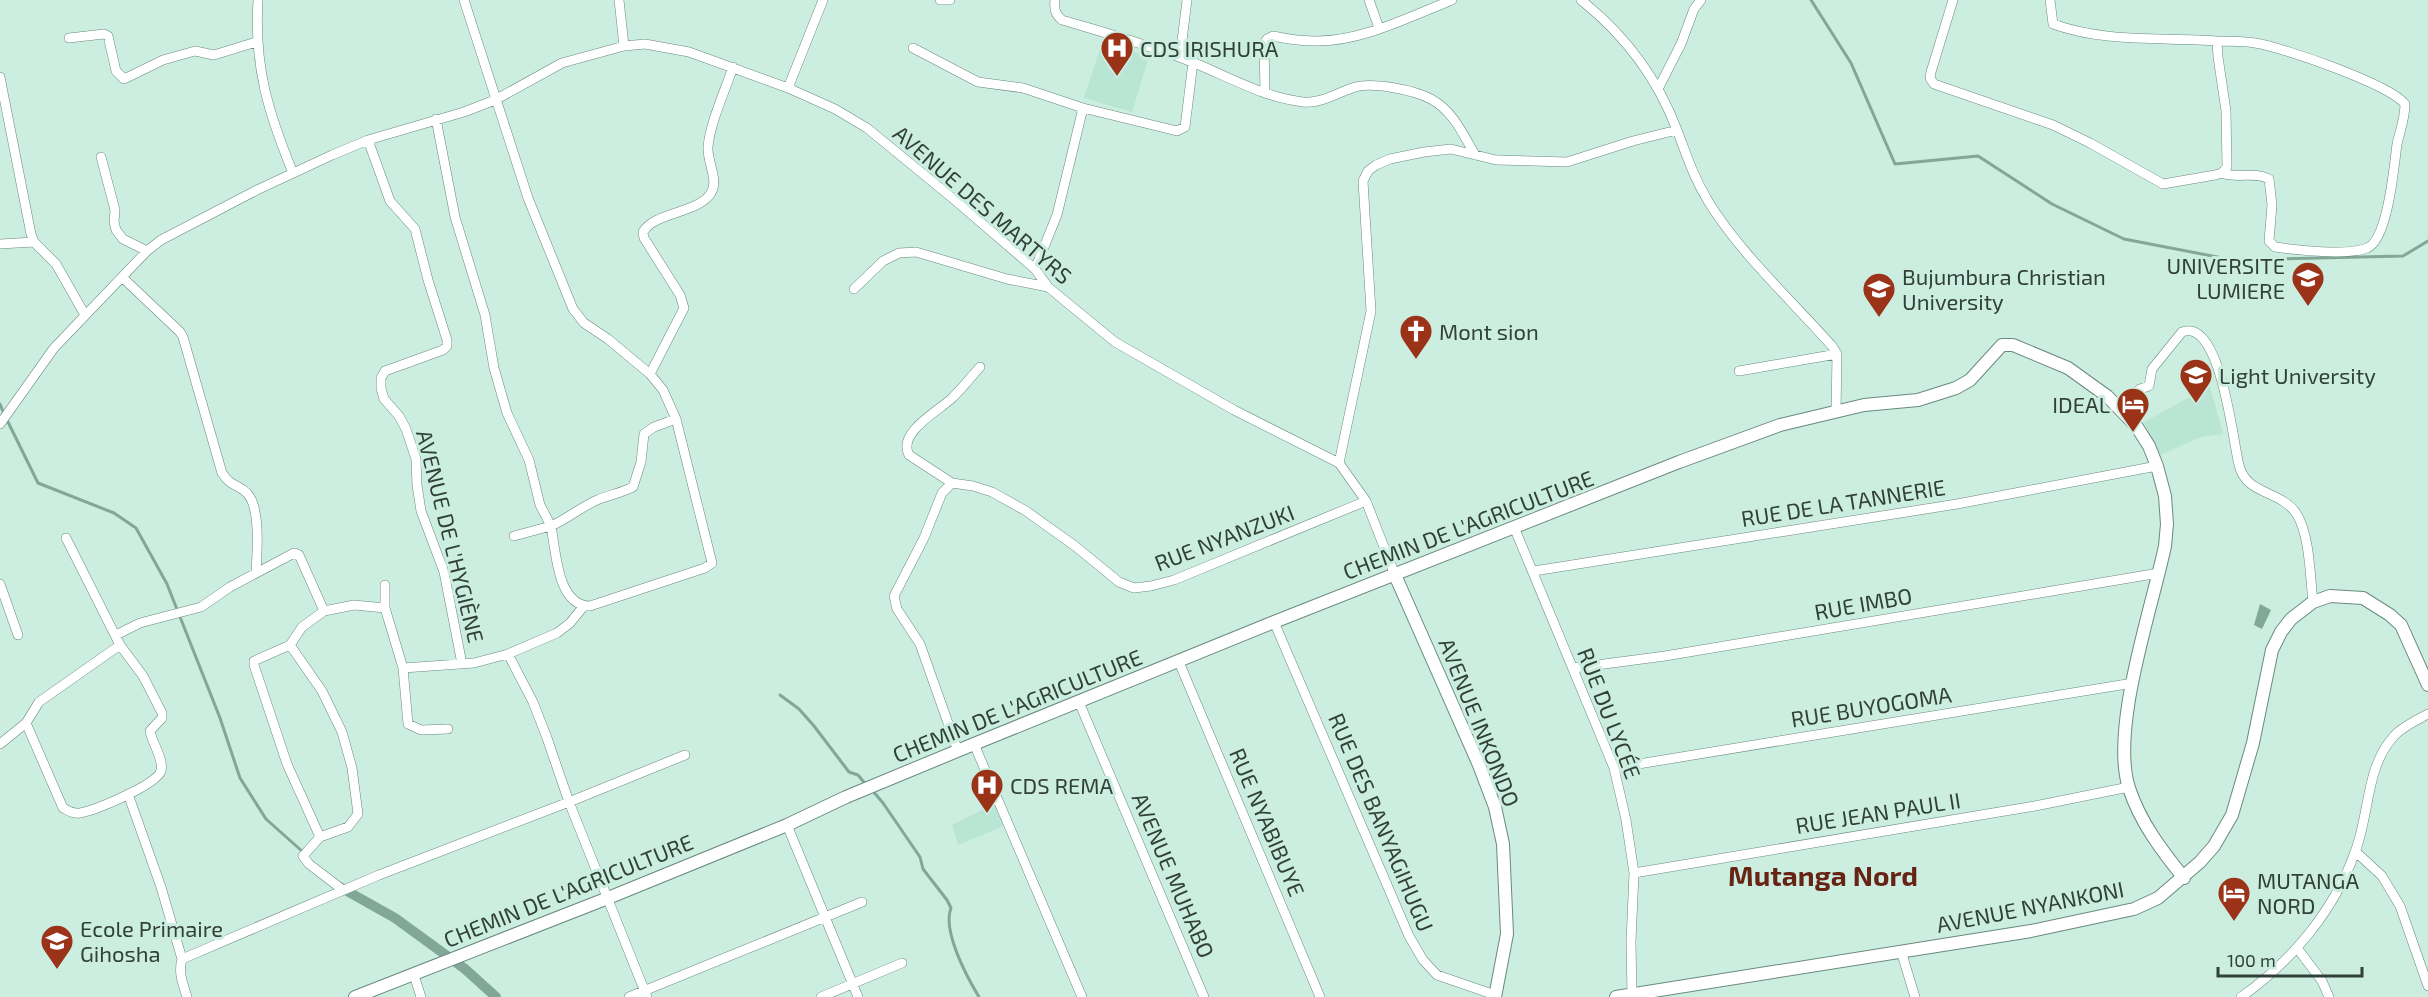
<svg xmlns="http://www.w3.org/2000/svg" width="2428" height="997" viewBox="0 0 2428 997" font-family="'Exo 2',sans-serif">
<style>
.built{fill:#b9e5d4}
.water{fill:#81a798}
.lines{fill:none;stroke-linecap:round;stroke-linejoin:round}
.stream{stroke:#81a798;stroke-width:3}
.canal{stroke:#81a798;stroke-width:10}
.street-casing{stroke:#6a8a7e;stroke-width:10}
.secondary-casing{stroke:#6a8a7e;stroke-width:14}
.street{stroke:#fff;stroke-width:9}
.secondary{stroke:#fff;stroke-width:12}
.labels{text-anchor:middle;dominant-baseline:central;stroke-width:6;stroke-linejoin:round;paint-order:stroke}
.poi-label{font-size:22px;fill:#32403a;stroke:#cbeee0;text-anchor:start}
.street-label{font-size:22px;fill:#32403a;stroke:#cbeee0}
.district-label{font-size:28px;font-weight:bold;fill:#672414;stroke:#cbeee0}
</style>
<rect width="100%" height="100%" fill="#cbeee0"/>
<path class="built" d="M1102,43L1149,56L1132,112L1084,98Z
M2210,386L2223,434L2201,437L2160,455L2144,422Z
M996,803L1006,825L958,845L952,825Z"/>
<path class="water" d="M2260,604L2271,610L2262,629L2254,625Z"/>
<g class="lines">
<path class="stream" d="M1811,0L1851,63L1895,164L1978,156L2052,204L2124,239L2233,260L2403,256L2428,241
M0,404L4,414
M7,420L38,483L114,513L136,528L167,584L220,718L240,778L266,819L303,852
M780,695L799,709L814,726L849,772L858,775L867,786
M872,790L883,803L920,857L923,869L947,900L951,908C942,931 967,977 979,997"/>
<path class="canal" d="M338,886L395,918L465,969L496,997"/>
<defs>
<path id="street" d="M258,0C254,67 268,112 293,173
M464,0L528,198L573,309L584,323L608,339L650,374L663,390L676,419L712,563L705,568L590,606C557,606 556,551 551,526L514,536
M619,0L624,46
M940,0H950
M1055,0C1054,9 1055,14 1062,20C1106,33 1150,45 1192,62C1227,76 1265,98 1303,102C1321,104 1339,92 1355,87C1373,82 1414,90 1431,99C1453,111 1463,134 1475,155
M1369,0L1379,28
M1581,0C1625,35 1657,77 1677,130C1687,156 1693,176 1708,201C1739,252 1792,301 1832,346L1837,354L1836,412
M1953,0L1931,72L1930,78L1934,84L2053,125L2090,143L2163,184L2215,175L2222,173L2227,167L2226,111L2218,57L2217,41C2230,41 2243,41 2255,43C2282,47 2389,84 2405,104C2405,118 2400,131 2397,144C2394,166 2388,240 2367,248C2348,256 2296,250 2275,247L2269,241L2272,205L2269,179C2255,171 2237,179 2222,173
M2050,0L2053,24C2105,43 2163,37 2217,41
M69,38L104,34L108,36L116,71L124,79L163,60L195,51L214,55L256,42
M913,48L978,82L1023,88L1083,108L1177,131L1185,127L1193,62
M1180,57L1187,0
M0,77L31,234L34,242L56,264L85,315
M788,88L823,0
M1658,89L1681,44L1694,9L1701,0
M1265,92L1264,44L1267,39L1273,36C1287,39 1300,41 1314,41C1361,42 1409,17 1452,0
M436,119L455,217L485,315L494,368L507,413L529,460L540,505L551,526C567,519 581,507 597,500C609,495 621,493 633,487L641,462L644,434L654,427L676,419
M368,140L390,201L415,229L428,280L447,340V346L443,350L385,371L381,378V388L384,399L399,416L406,429L416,459L417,485L421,511L444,572L462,664
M101,157L115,210L114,222L116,230L123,239L147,251
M0,244L34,242
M1035,269L1057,215L1083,108
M123,278L180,332L183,337L222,473C231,487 238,484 247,493C261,508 257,553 256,573
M854,289L883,261L899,253L916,252L1007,279L1048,287
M980,367C970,378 961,390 951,399C938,411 897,433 909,455L952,483L973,486L992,492L1026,511L1075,546L1119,582L1134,588L1151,586L1174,580L1366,501
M1739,371L1837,354
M650,374L684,308L680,295L644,238L643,232C654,212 699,213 711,193C719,180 707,162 708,147C710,123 725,91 733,67
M2120,409L2140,389L2149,386L2152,369L2182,332C2221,317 2233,443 2239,465C2246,495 2280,490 2296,513C2310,534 2310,577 2313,602
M0,424L54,348L147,251L161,240L257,190L332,155L368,140L464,112L495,100L562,63L624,46L645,44L689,52L788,88L835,109L867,128L956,201L1035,269L1048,287L1115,342L1234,410L1339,463L1366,501L1395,575
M1339,463L1371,311L1363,181L1368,171L1376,165L1390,159L1424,152L1451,149L1496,160L1567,162L1633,141L1677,130
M952,483L942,493L924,538L894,596L897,609L920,644L958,751
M1514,527L1614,768L1626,820L1634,873L1631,942L1632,995
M1534,571L1957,504L2157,466
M0,584L18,635
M385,608L403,668L408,724L421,730L448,729
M1274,622L1409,936L1423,960L1437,975L1495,995
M116,635L140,623L201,607L230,587L294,553L299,555L324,611
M290,645L322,691L342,732L352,768L358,814L348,827L320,837L303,856L309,864L343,890
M508,654L533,702L547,738L569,802L647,997
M1179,662L1320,997
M403,668L474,663L508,654L557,633L570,623L584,606
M1574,668L1665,656L2159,573
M1079,702L1204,997
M26,723L63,808C69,811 73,814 80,813C96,810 156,785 161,771C164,759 152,743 150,731L162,718V713L143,676L120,645L66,538
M0,744L26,723L39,702L120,645
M974,744L1082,997
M1614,768L2133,683
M128,794L161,887L182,959
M787,825L858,997
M320,837L287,764L254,665V661L290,645L302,627L324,611L354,605L385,608V585
M2356,852L2382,876L2400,906L2428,986
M1634,873L2035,806L2129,787
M2297,948L2322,981L2329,997
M1901,951L1915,997
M414,975L421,997
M187,997C183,984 178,973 182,959L379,875L569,802L685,755
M629,997L862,902
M821,997L902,963
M2241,997C2292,961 2334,911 2355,852C2370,814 2365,768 2394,736C2402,727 2417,720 2428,714"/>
<path id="secondary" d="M1395,575L1479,765L1495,807L1503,844L1507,934L1495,997
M355,997L608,898L787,825L846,797L974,744L1274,622L1679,462L1780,425L1864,405L1918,400L1956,388L1970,380L2002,345H2013L2068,368L2107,396L2137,427L2149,446L2157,466L2165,496L2167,524L2165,546C2152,608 2110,729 2129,788C2140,822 2162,851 2184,878
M1616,997L2031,931L2134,909L2158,898L2200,862L2214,846L2232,815L2253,743L2272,650L2281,632L2291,619L2313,602L2330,596L2363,598L2390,615L2401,625L2428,685"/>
</defs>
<use href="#street" class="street-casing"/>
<use href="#secondary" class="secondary-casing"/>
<use href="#street" class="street"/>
<use href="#secondary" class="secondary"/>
</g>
<defs>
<symbol id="hospital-pin" viewBox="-11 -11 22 30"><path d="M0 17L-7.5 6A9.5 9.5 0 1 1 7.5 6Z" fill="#9b3319" stroke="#cbeee0"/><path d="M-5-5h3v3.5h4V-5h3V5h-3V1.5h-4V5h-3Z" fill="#fff"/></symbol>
<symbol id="university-pin" viewBox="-11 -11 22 30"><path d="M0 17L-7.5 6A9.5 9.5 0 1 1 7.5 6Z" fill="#9b3319" stroke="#cbeee0"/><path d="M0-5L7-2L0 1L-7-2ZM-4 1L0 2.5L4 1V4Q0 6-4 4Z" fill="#fff"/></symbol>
<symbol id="church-pin" viewBox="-11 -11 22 30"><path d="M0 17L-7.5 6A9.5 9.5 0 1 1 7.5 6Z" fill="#9b3319" stroke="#cbeee0"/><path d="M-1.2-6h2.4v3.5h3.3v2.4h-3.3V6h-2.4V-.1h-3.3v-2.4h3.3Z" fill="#fff"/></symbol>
<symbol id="hotel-pin" viewBox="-11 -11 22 30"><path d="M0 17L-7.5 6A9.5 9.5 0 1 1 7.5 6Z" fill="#9b3319" stroke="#cbeee0"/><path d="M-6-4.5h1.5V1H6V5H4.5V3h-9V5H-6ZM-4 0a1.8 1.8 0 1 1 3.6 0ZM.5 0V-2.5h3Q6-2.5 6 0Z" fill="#fff"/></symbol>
<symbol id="school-pin" viewBox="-11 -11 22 30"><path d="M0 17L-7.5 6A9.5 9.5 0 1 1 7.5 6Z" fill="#9b3319" stroke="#cbeee0"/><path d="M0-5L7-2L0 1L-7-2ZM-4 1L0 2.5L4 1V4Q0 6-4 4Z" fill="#fff"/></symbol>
</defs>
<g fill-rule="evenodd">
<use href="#hospital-pin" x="1098" y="29" width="38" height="52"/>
<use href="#university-pin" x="2289" y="259" width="38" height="52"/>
<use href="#university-pin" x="1860" y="270" width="38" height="52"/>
<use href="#church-pin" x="1397" y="312" width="38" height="52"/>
<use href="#university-pin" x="2177" y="356" width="38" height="52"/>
<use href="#hotel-pin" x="2114" y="385" width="38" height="52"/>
<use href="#hospital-pin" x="968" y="766" width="38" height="52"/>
<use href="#hotel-pin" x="2215" y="874" width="38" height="52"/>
<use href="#school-pin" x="38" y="922" width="38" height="52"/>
</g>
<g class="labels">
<g class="poi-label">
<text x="1140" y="48">CDS IRISHURA</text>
<text x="2285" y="265" text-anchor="end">UNIVERSITE<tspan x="2285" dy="25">LUMIERE</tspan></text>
<text x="1902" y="276">Bujumbura Christian<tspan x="1902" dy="25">University</tspan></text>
<text x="1439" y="331">Mont sion</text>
<text x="2219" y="375">Light University</text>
<text x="2110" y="404" text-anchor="end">IDEAL</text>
<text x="1010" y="785">CDS REMA</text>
<text x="2257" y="880">MUTANGA<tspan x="2257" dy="25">NORD</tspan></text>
<text x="80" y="928">Ecole Primaire<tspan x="80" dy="25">Gihosha</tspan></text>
</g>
<g class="street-label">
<text transform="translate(983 204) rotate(41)">AVENUE DES MARTYRS</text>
<text transform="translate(1843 502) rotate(-9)">RUE DE LA TANNERIE</text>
<text transform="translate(1468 524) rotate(-21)">CHEMIN DE L'AGRICULTURE</text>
<text transform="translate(451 536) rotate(76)">AVENUE DE L'HYGIÈNE</text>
<text transform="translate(1224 537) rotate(-21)">RUE NYANZUKI</text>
<text transform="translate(1863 603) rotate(-10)">RUE IMBO</text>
<text transform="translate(1017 705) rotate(-22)">CHEMIN DE L'AGRICULTURE</text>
<text transform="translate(1871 706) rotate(-9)">RUE BUYOGOMA</text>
<text transform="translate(1610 713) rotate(69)">RUE DU LYCÉE</text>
<text transform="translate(1480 722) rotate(68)">AVENUE INKONDO</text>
<text transform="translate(1878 812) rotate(-9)">RUE JEAN PAUL II</text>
<text transform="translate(1268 822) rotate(67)">RUE NYABIBUYE</text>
<text transform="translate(1382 822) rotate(67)">RUE DES BANYAGIHUGU</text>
<text transform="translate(1174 875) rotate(67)">AVENUE MUHABO</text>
<text transform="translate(568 890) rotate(-22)">CHEMIN DE L'AGRICULTURE</text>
<text transform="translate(2030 906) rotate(-11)">AVENUE NYANKONI</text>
</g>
<g class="district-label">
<text x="1823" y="875">Mutanga Nord</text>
</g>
</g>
<path d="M2218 967v9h144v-9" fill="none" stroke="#32403a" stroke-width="3"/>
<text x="2227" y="967" font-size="18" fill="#32403a" stroke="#cbeee0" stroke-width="4.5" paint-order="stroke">100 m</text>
</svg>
